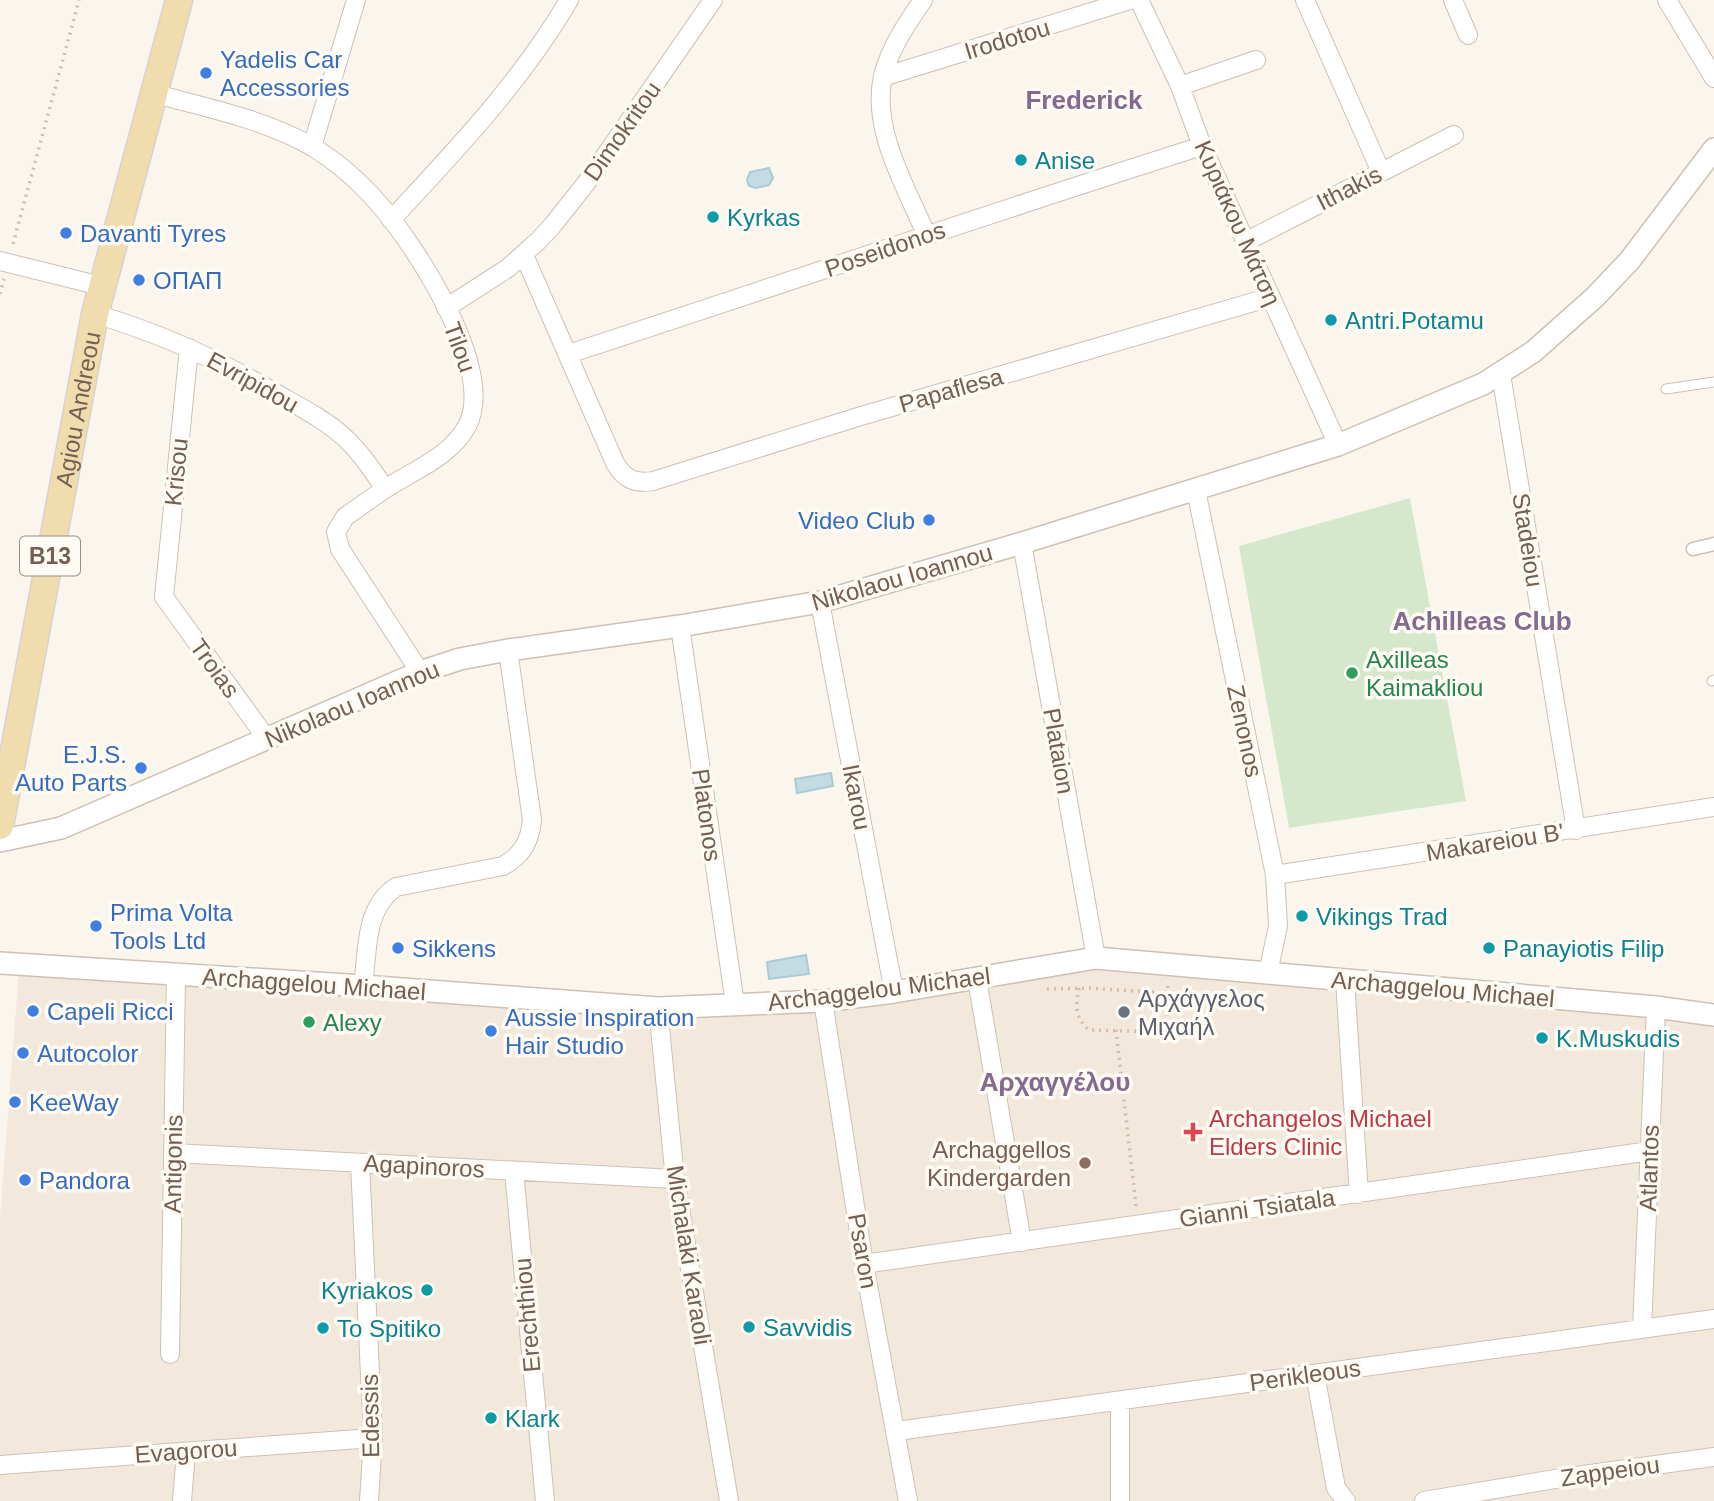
<svg xmlns="http://www.w3.org/2000/svg" width="1714" height="1501" viewBox="0 0 1714 1501" font-family="Helvetica,sans-serif">
<style>
.residential{fill:#f2e9dc}
.green{fill:#d6e8cc}
.water{fill:#c3dce3;stroke:#aacbd4;stroke-width:2}
.lines{fill:none;stroke-linecap:round;stroke-linejoin:round}
.service-casing{stroke:#cdc0b4;stroke-width:11}
.pedestrian-casing{stroke:#cdc0b4;stroke-width:15}
.minor-casing{stroke:#cdc0b4;stroke-width:20}
.tertiary-casing{stroke:#cdc0b4;stroke-width:24}
.primary-casing{stroke:#d8d2cf;stroke-width:29}
.path{stroke:#d3bdaa;stroke-width:3.5;stroke-dasharray:2 5;stroke-linecap:butt}
.service{stroke:#fff;stroke-width:9}
.pedestrian{stroke:#fff;stroke-width:12}
.minor{stroke:#fff;stroke-width:18}
.tertiary{stroke:#fff;stroke-width:21}
.primary{stroke:#f1dcae;stroke-width:26}
.shop-dot{fill:#3f7fe0;stroke:#fefaf4;stroke-width:2.5}
.culture-dot{fill:#0f9aa8;stroke:#fefaf4;stroke-width:2.5}
.leisure-dot{fill:#2e9e5b;stroke:#fefaf4;stroke-width:2.5}
.worship-dot{fill:#6b7280;stroke:#fefaf4;stroke-width:2.5}
.health-dot{fill:#e0444e;stroke:#fefaf4;stroke-width:2.5}
.education-dot{fill:#8d6e63;stroke:#fefaf4;stroke-width:2.5}
.labels{text-anchor:middle;dominant-baseline:central;stroke-width:7;stroke-linejoin:round;paint-order:stroke}
.shield{fill:#fefaf4;stroke:#9d8e83;stroke-width:2}
.shield-label{font-size:23px;font-weight:bold;fill:#746052}
.street-label{font-size:24px;fill:#746052;stroke:#fefaf4}
.shop-label{font-size:24px;fill:#366cbe;stroke:#fefaf4;text-anchor:start}
.culture-label{font-size:24px;fill:#0d838f;stroke:#fefaf4;text-anchor:start}
.leisure-label{font-size:24px;fill:#27864d;stroke:#fefaf4;text-anchor:start}
.worship-label{font-size:24px;fill:#5b616d;stroke:#fefaf4;text-anchor:start}
.health-label{font-size:24px;fill:#be3a42;stroke:#fefaf4;text-anchor:start}
.education-label{font-size:24px;fill:#785e54;stroke:#fefaf4;text-anchor:end}
.neighbourhood-label{font-size:26px;font-weight:bold;fill:#856a8f;stroke:#fefaf4}
</style>
<rect width="100%" height="100%" fill="#fbf6ed"/>
<path class="residential" d="M1099,964L1714,1019V1501H0V1217L19,969L669,1011Z"/>
<path class="green" d="M1410,498L1466,801L1289,828L1239,546Z"/>
<path class="water" d="M769,168L773,178L769,185L756,188L749,186L747,180L750,172Z
M831,773L833,786L797,793L795,779Z
M806,955L809,974L769,979L767,962Z"/>
<g class="lines">
<defs>
<path id="service" d="M1666,389L1714,382
M1712,681L1714,680"/>
<path id="pedestrian" d="M1693,549L1714,544"/>
<path id="minor" d="M923,0C907,23 890,48 883,76C871,129 906,187 926,234
M1139,0L1180,86L1202,146L1338,445
M1305,0L1381,172
M1453,0L1468,35
M1667,0L1714,78
M883,77L1130,0
M1180,86L1256,60
M156,94C207,108 263,119 311,146C336,161 360,182 379,204C416,246 497,371 467,426C451,456 415,470 388,487C373,497 359,507 345,517L336,532L340,549L420,672
M312,147L356,0
M391,220C456,150 521,82 569,0
M1245,242L1454,135
M524,255L615,463C624,479 635,484 653,481L861,416L1271,297
M0,261L101,286
M446,308L508,268L538,241L552,226L587,182L713,0
M95,314C160,333 219,360 277,394C300,407 326,420 345,438C361,453 373,471 385,489
M189,348L164,597L267,739
M568,354C780,285 990,213 1202,146
M1501,374L1576,830
M1196,490L1275,875L1278,926L1268,973
M1022,543L1096,958
M820,602L894,992
M680,626L735,1004
M1275,875L1714,807
M977,979L1022,1242
M1345,980L1359,1194
M363,986C368,951 364,908 396,887L503,866C522,855 530,842 532,820L508,650
M823,1001L864,1264L908,1501
M658,1008L675,1179L729,1501
M173,1153L675,1179
M360,1163L373,1438L369,1501
M514,1171L545,1501
M864,1264L1650,1151
M1642,1329L1656,1007
M170,1354L176,975
M1315,1374L1336,1488L1346,1501
M897,1431L1714,1319
M0,1465L373,1438
M182,1501L186,1452
M1120,1501V1401
M1424,1501L1561,1478L1714,1457"/>
<path id="tertiary" d="M0,841L61,828L420,672L460,659L508,650L680,626L820,602L1022,543L1338,445L1483,384L1533,352L1595,297L1630,260L1714,149
M0,963L363,986L658,1008L823,1001L894,992L1096,958L1656,1007L1714,1015"/>
<g id="primary">
<path id="s1" d="M0,826L95,314L179,0"/>
</g>
</defs>
<use href="#service" class="service-casing"/>
<use href="#pedestrian" class="pedestrian-casing"/>
<use href="#minor" class="minor-casing"/>
<use href="#tertiary" class="tertiary-casing"/>
<use href="#primary" class="primary-casing"/>
<path class="path" d="M13,244L79,0
M0,294L4,279
M1079,988C1076,1005 1074,1017 1089,1030L1167,1032L1168,984
M1047,989L1088,988L1168,993
M1116,1030L1136,1206"/>
<use href="#service" class="service"/>
<use href="#pedestrian" class="pedestrian"/>
<use href="#minor" class="minor"/>
<use href="#tertiary" class="tertiary"/>
<use href="#primary" class="primary"/>
</g>
<g class="shop-dot">
<circle cx="206" cy="73" r="7"/>
<circle cx="66" cy="233" r="7"/>
<circle cx="139" cy="280" r="7"/>
<circle cx="929" cy="520" r="7"/>
<circle cx="141" cy="768" r="7"/>
<circle cx="96" cy="926" r="7"/>
<circle cx="398" cy="948" r="7"/>
<circle cx="33" cy="1011" r="7"/>
<circle cx="491" cy="1031" r="7"/>
<circle cx="23" cy="1053" r="7"/>
<circle cx="15" cy="1102" r="7"/>
<circle cx="25" cy="1180" r="7"/>
</g>
<g class="culture-dot">
<circle cx="1021" cy="160" r="7"/>
<circle cx="713" cy="217" r="7"/>
<circle cx="1331" cy="320" r="7"/>
<circle cx="1302" cy="916" r="7"/>
<circle cx="1489" cy="948" r="7"/>
<circle cx="1542" cy="1038" r="7"/>
<circle cx="427" cy="1290" r="7"/>
<circle cx="749" cy="1327" r="7"/>
<circle cx="323" cy="1328" r="7"/>
<circle cx="491" cy="1418" r="7"/>
</g>
<g class="leisure-dot">
<circle cx="1352" cy="673" r="7"/>
<circle cx="309" cy="1022" r="7"/>
</g>
<circle class="worship-dot" cx="1124" cy="1012" r="7"/>
<path class="health-dot" d="M1189.5 1121.5h7v7h7v7h-7v7h-7v-7h-7v-7h7z"/>
<circle class="education-dot" cx="1085" cy="1163" r="7"/>
<g class="labels">
<rect class="shield" x="20" y="536.5" width="60" height="39" rx="5"/>
<g class="shield-label">
<text x="50" y="556">B13</text>
</g>
<g class="street-label">
<text transform="translate(1007 39) rotate(-17)">Irodotou</text>
<text transform="translate(622 131) rotate(-55)">Dimokritou</text>
<text transform="translate(1349 188) rotate(-27)">Ithakis</text>
<text transform="translate(1238 223) rotate(66)">Κυριάκου Μάτση</text>
<text transform="translate(885 249) rotate(-19)">Poseidonos</text>
<text transform="translate(460 347) rotate(70)">Tilou</text>
<text transform="translate(253 382) rotate(29)">Evripidou</text>
<text transform="translate(951 390) rotate(-16)">Papaflesa</text>
<text stroke="none"><textPath href="#s1" startOffset="424">Agiou Andreou</textPath></text>
<text transform="translate(176 472) rotate(-84)">Krisou</text>
<text transform="translate(1528 540) rotate(81)">Stadeiou</text>
<text transform="translate(902 577) rotate(-16)">Nikolaou Ioannou</text>
<text transform="translate(215 668) rotate(54)">Troias</text>
<text transform="translate(352 704) rotate(-23)">Nikolaou Ioannou</text>
<text transform="translate(1245 731) rotate(78)">Zenonos</text>
<text transform="translate(1059 751) rotate(80)">Plataion</text>
<text transform="translate(857 797) rotate(79)">Ikarou</text>
<text transform="translate(707 815) rotate(82)">Platonos</text>
<text transform="translate(1495 842) rotate(-9)">Makareiou B'</text>
<text transform="translate(314 984) rotate(4)">Archaggelou Michael</text>
<text transform="translate(879 989) rotate(-7)">Archaggelou Michael</text>
<text transform="translate(1443 989) rotate(5)">Archaggelou Michael</text>
<text transform="translate(173 1164) rotate(-89)">Antigonis</text>
<text transform="translate(424 1166) rotate(3)">Agapinoros</text>
<text transform="translate(1649 1168) rotate(-88)">Atlantos</text>
<text transform="translate(1257 1208) rotate(-8)">Gianni Tsiatala</text>
<text transform="translate(863 1251) rotate(80)">Psaron</text>
<text transform="translate(689 1255) rotate(81)">Michalaki Karaoli</text>
<text transform="translate(527 1315) rotate(-95)">Erechthiou</text>
<text transform="translate(1305 1375) rotate(-8)">Perikleous</text>
<text transform="translate(370 1416) rotate(-91)">Edessis</text>
<text transform="translate(186 1451) rotate(-4)">Evagorou</text>
<text transform="translate(1610 1471) rotate(-8)">Zappeiou</text>
</g>
<g class="shop-label">
<text x="220" y="59">Yadelis Car<tspan x="220" dy="28">Accessories</tspan></text>
<text x="80" y="233">Davanti Tyres</text>
<text x="153" y="280">ΟΠΑΠ</text>
<text x="915" y="520" text-anchor="end">Video Club</text>
<text x="127" y="754" text-anchor="end">E.J.S.<tspan x="127" dy="28">Auto Parts</tspan></text>
<text x="110" y="912">Prima Volta<tspan x="110" dy="28">Tools Ltd</tspan></text>
<text x="412" y="948">Sikkens</text>
<text x="47" y="1011">Capeli Ricci</text>
<text x="505" y="1017">Aussie Inspiration<tspan x="505" dy="28">Hair Studio</tspan></text>
<text x="37" y="1053">Autocolor</text>
<text x="29" y="1102">KeeWay</text>
<text x="39" y="1180">Pandora</text>
</g>
<g class="culture-label">
<text x="1035" y="160">Anise</text>
<text x="727" y="217">Kyrkas</text>
<text x="1345" y="320">Antri.Potamu</text>
<text x="1316" y="916">Vikings Trad</text>
<text x="1503" y="948">Panayiotis Filip</text>
<text x="1556" y="1038">K.Muskudis</text>
<text x="413" y="1290" text-anchor="end">Kyriakos</text>
<text x="763" y="1327">Savvidis</text>
<text x="337" y="1328">To Spitiko</text>
<text x="505" y="1418">Klark</text>
</g>
<g class="leisure-label">
<text x="1366" y="659">Axilleas<tspan x="1366" dy="28">Kaimakliou</tspan></text>
<text x="323" y="1022">Alexy</text>
</g>
<g class="worship-label">
<text x="1138" y="998">Αρχάγγελος<tspan x="1138" dy="28">Μιχαήλ</tspan></text>
</g>
<g class="health-label">
<text x="1209" y="1118">Archangelos Michael<tspan x="1209" dy="28">Elders Clinic</tspan></text>
</g>
<g class="education-label">
<text x="1071" y="1149">Archaggellos<tspan x="1071" dy="28">Kindergarden</tspan></text>
</g>
<g class="neighbourhood-label">
<text x="1084" y="100">Frederick</text>
<text x="1482" y="621">Achilleas Club</text>
<text x="1055" y="1082">Αρχαγγέλου</text>
</g>
</g>
</svg>
